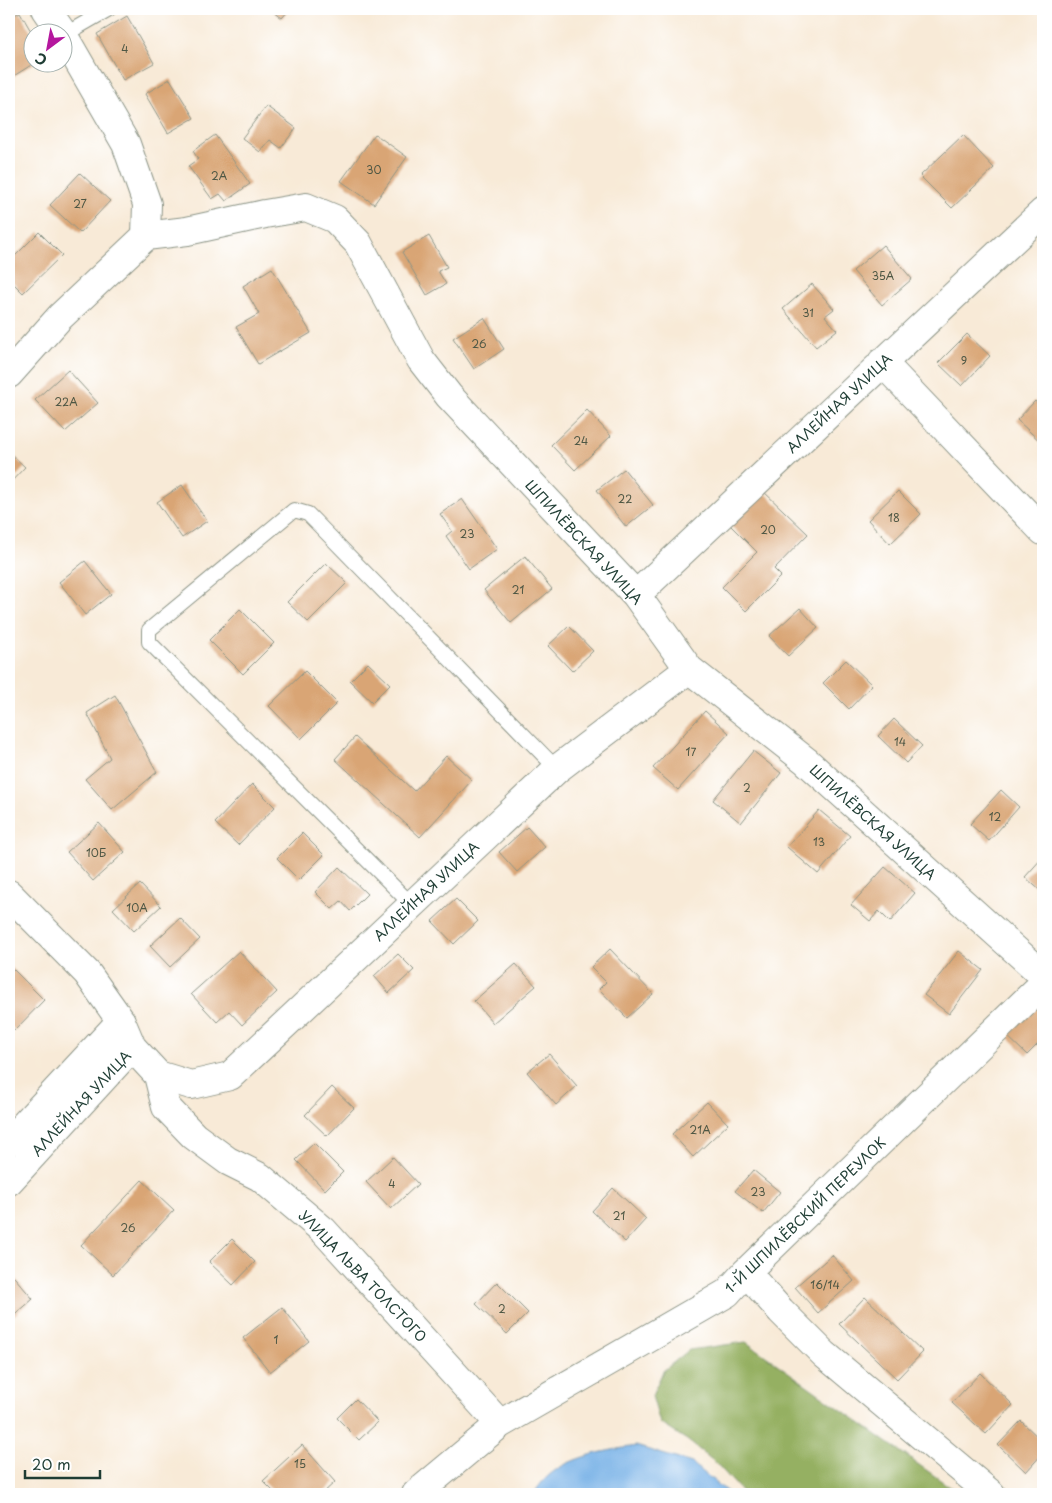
<svg xmlns="http://www.w3.org/2000/svg" width="1052" height="1503" viewBox="0 0 1052 1503" font-family="'Playpen Sans',sans-serif">
<style>
.forest{fill:#95b062;stroke:#5a764b}
.water{fill:#76b0e6;stroke:#4a768d}
.building{fill:#d9a575}
.lines{fill:none;stroke-linecap:round;stroke-linejoin:round}
.service-casing{stroke:#8c9486;stroke-width:16}
.minor-casing{stroke:#8c9486;stroke-width:30}
.service{stroke:#fff;stroke-width:14}
.minor{stroke:#fff;stroke-width:28}
.labels{text-anchor:middle;dominant-baseline:central;stroke-width:4;stroke-linejoin:round;paint-order:stroke}
.number-label{font-size:11px;fill:#4e5744}
.street-label{font-size:14px;fill:#1f3d34;stroke:#fff}
</style>
<rect width="100%" height="100%" fill="#fff"/>
<filter id="ink" filterUnits="userSpaceOnUse"><feTurbulence type="fractalNoise" baseFrequency=".02" numOctaves="2"/><feDisplacementMap in="SourceGraphic" scale="10" xChannelSelector="R" yChannelSelector="G"/><feConvolveMatrix kernelMatrix="1 2 1 2 8 2 1 2 1" color-interpolation-filters="sRGB"/></filter>
<filter id="wash" filterUnits="userSpaceOnUse"><feTurbulence type="fractalNoise" baseFrequency=".0096" numOctaves="4" result="noise"/><feDisplacementMap in="SourceGraphic" scale="20" xChannelSelector="R" yChannelSelector="G"/><feGaussianBlur stdDeviation="1.12" result="paint"/><feColorMatrix in="noise" values="0 0 0 0 0 0 0 0 0 0 0 0 0 0 0 0 0 1.4 0 .05"/><feComposite in="paint" operator="in"/></filter>
<g filter="url(#wash)">
<rect width="100%" height="100%" fill="#f8ead7"/>
<path class="forest" d="M746,1342L960,1494H744L716,1463L687,1440L660,1423L652,1396L663,1371L689,1350Z"/>
<path class="water" d="M636,1446L692,1463L730,1494H534C553,1458 599,1452 636,1446Z"/>
<g id="blocks">
<path class="building" d="M270,9H290L282,18Z
M20,12L32,33V62H36L9,79V18Z
M127,16L154,63L123,80L97,34Z
M170,79L194,118L168,133L145,94Z
M266,106L296,128L281,148L270,140L260,152L242,138Z
M375,134L407,157L374,204L341,181Z
M215,135L250,184L226,201L220,194L212,199L188,166L198,159L193,151Z
M963,135L994,168L952,208L920,176Z
M80,173L110,201L80,233L50,205Z
M39,232L62,255L23,293L9,279V262Z
M429,236L447,267L438,271L446,284L427,295L402,252Z
M883,245L912,279L882,305L853,271Z
M272,268L311,333L258,364L236,327L259,314L243,286Z
M812,284L834,309L825,316L837,330L816,347L783,309Z
M484,318L504,349L474,369L453,338Z
M967,334L990,356L962,386L938,363Z
M68,370L98,403L65,432L35,400Z
M1035,401L1043,409V444L1017,420Z
M587,410L611,436L575,470L551,445Z
M9,452L25,467L9,484Z
M624,469L653,505L626,527L597,490Z
M182,485L207,521L182,538L157,502Z
M761,489L808,534L774,569L781,576L746,611L722,587L757,552L728,523Z
M898,491L921,514L890,544L868,520Z
M462,499L497,549L469,569L446,536L452,531L440,514Z
M525,556L552,589L511,623L484,590Z
M85,561L111,594L85,615L59,582Z
M326,563L347,583L308,622L287,602Z
M800,608L818,628L788,656L769,636Z
M240,609L274,643L243,674L209,640Z
M569,626L593,651L572,671L548,646Z
M846,660L872,685L849,709L823,683Z
M368,663L390,684L372,702L350,681Z
M305,671L337,703L301,739L269,706Z
M115,695L157,772L112,810L85,779L110,758L87,713Z
M705,711L729,733L678,790L653,768Z
M894,719L922,746L906,763L878,736Z
M355,737L414,791L446,756L472,780L420,837L335,759Z
M753,751L781,773L741,823L713,800Z
M252,784L275,807L238,845L215,823Z
M1001,790L1019,807L989,841L970,824Z
M819,810L850,836L818,874L787,847Z
M99,823L125,852L93,881L67,852Z
M527,827L545,847L517,872L499,852Z
M302,833L324,855L299,880L277,858Z
M1043,857V893L1025,877Z
M339,867L367,894L350,911L341,901L332,909L315,892Z
M885,867L915,893L890,922L879,911L870,921L851,905Z
M140,884L161,906L134,931L113,909Z
M456,899L478,921L454,944L432,921Z
M180,918L200,939L170,967L150,946Z
M610,949L653,994L627,1018L599,989L606,982L591,967Z
M239,951L277,992L242,1025L229,1011L217,1022L191,994Z
M959,951L983,970L949,1014L924,995Z
M398,954L414,970L389,993L374,976Z
M516,964L536,986L493,1023L474,1001Z
M9,965L44,1000L15,1030L9,1025Z
M1043,992V1045L1040,1042L1027,1055L1002,1031Z
M549,1054L577,1086L556,1105L527,1072Z
M332,1087L354,1108L327,1136L305,1115Z
M707,1102L728,1124L693,1157L672,1134Z
M314,1143L343,1172L325,1190L296,1160Z
M393,1157L418,1184L391,1209L366,1182Z
M753,1170L780,1192L763,1213L735,1191Z
M142,1180L174,1210L113,1275L81,1245Z
M613,1188L646,1219L625,1242L592,1211Z
M232,1239L255,1262L233,1285L209,1262Z
M832,1255L854,1281L818,1313L795,1287Z
M9,1271L33,1299L9,1320Z
M497,1282L528,1313L507,1334L476,1304Z
M865,1297L923,1352L897,1379L839,1324Z
M282,1307L309,1341L270,1372L243,1338Z
M980,1373L1013,1405L986,1434L952,1403Z
M356,1399L378,1422L359,1440L337,1418Z
M1021,1421L1043,1442V1453L1026,1472L998,1445Z
M302,1445L335,1482L322,1494H276L263,1481Z"/>
</g>
</g>
<g filter="url(#ink)">
<use href="#blocks" fill-opacity="0" stroke="#8c9486" stroke-width="1"/>
<g class="lines">
<defs>
<path id="service" d="M64,35L109,9
M412,905L149,642V630L294,510L308,514L557,769"/>
<path id="minor" d="M46,9L62,32
M62,33L126,144L147,204L146,236
M146,236L187,231L265,214L306,207L335,219L358,243L421,360L449,396L636,595L689,669L806,761L1043,975
M882,362L1043,531
M9,374L60,317L146,236
M636,595L1043,212
M9,894L87,973L121,1021L132,1047L158,1075L166,1107L194,1136L228,1161L260,1177L324,1231L500,1424
M158,1075L191,1085L230,1076L557,769L689,669
M9,1141L121,1021
M9,1181L132,1047
M746,1272L781,1311L824,1354L991,1494
M416,1494L500,1424L727,1293L746,1272L1043,984"/>
</defs>
<use href="#service" class="service-casing"/>
<use href="#minor" class="minor-casing"/>
<use href="#service" class="service"/>
<use href="#minor" class="minor"/>
</g>
</g>
<g class="labels">
<g class="number-label">
<text x="125" y="48">4</text>
<text x="374" y="169">30</text>
<text x="219" y="175">2А</text>
<text x="80" y="203">27</text>
<text x="883" y="275">35А</text>
<text x="808" y="312">31</text>
<text x="479" y="343">26</text>
<text x="964" y="360">9</text>
<text x="66" y="401">22А</text>
<text x="581" y="440">24</text>
<text x="625" y="498">22</text>
<text x="894" y="517">18</text>
<text x="768" y="529">20</text>
<text x="467" y="533">23</text>
<text x="518" y="589">21</text>
<text x="900" y="741">14</text>
<text x="691" y="751">17</text>
<text x="747" y="787">2</text>
<text x="995" y="816">12</text>
<text x="819" y="841">13</text>
<text x="96" y="852">10Б</text>
<text x="137" y="907">10А</text>
<text x="700" y="1129">21А</text>
<text x="392" y="1183">4</text>
<text x="758" y="1191">23</text>
<text x="619" y="1215">21</text>
<text x="128" y="1227">26</text>
<text x="825" y="1284">16/14</text>
<text x="502" y="1308">2</text>
<text x="276" y="1339">1</text>
<text x="300" y="1463">15</text>
</g>
<g class="street-label">
<text transform="translate(839 403) rotate(-43)">АЛЛЕЙНАЯ УЛИЦА</text>
<text transform="translate(584 542) rotate(47)">ШПИЛЁВСКАЯ УЛИЦА</text>
<text transform="translate(873 822) rotate(42)">ШПИЛЁВСКАЯ УЛИЦА</text>
<text transform="translate(426 891) rotate(-43)">АЛЛЕЙНАЯ УЛИЦА</text>
<text transform="translate(81 1103) rotate(-47)">АЛЛЕЙНАЯ УЛИЦА</text>
<text transform="translate(805 1215) rotate(-44)">1-Й ШПИЛЁВСКИЙ ПЕРЕУЛОК</text>
<text transform="translate(363 1276) rotate(46)">УЛИЦА ЛЬВА ТОЛСТОГО</text>
</g>
</g>
<rect width="1052" height="1503" fill="none" stroke="#fff" stroke-width="30"/>
<g transform="translate(48 48) rotate(212)"><circle r="24" fill="#ffffff" stroke="#a5b1ae"/>
<path d="M0-4L9 19L0 12L-9 19Z" fill="#b5179e"/>
<text y="-8" font-size="14" font-weight="bold" text-anchor="middle" fill="#1f3d34">С</text>
</g>
<path d="M25 1470v8h75v-8" fill="none" stroke="#1f3d34" stroke-width="2.5"/>
<text x="32" y="1470" font-size="15" fill="#1f3d34" stroke="#ffffff" stroke-width="4" paint-order="stroke">20 m</text>
</svg>
